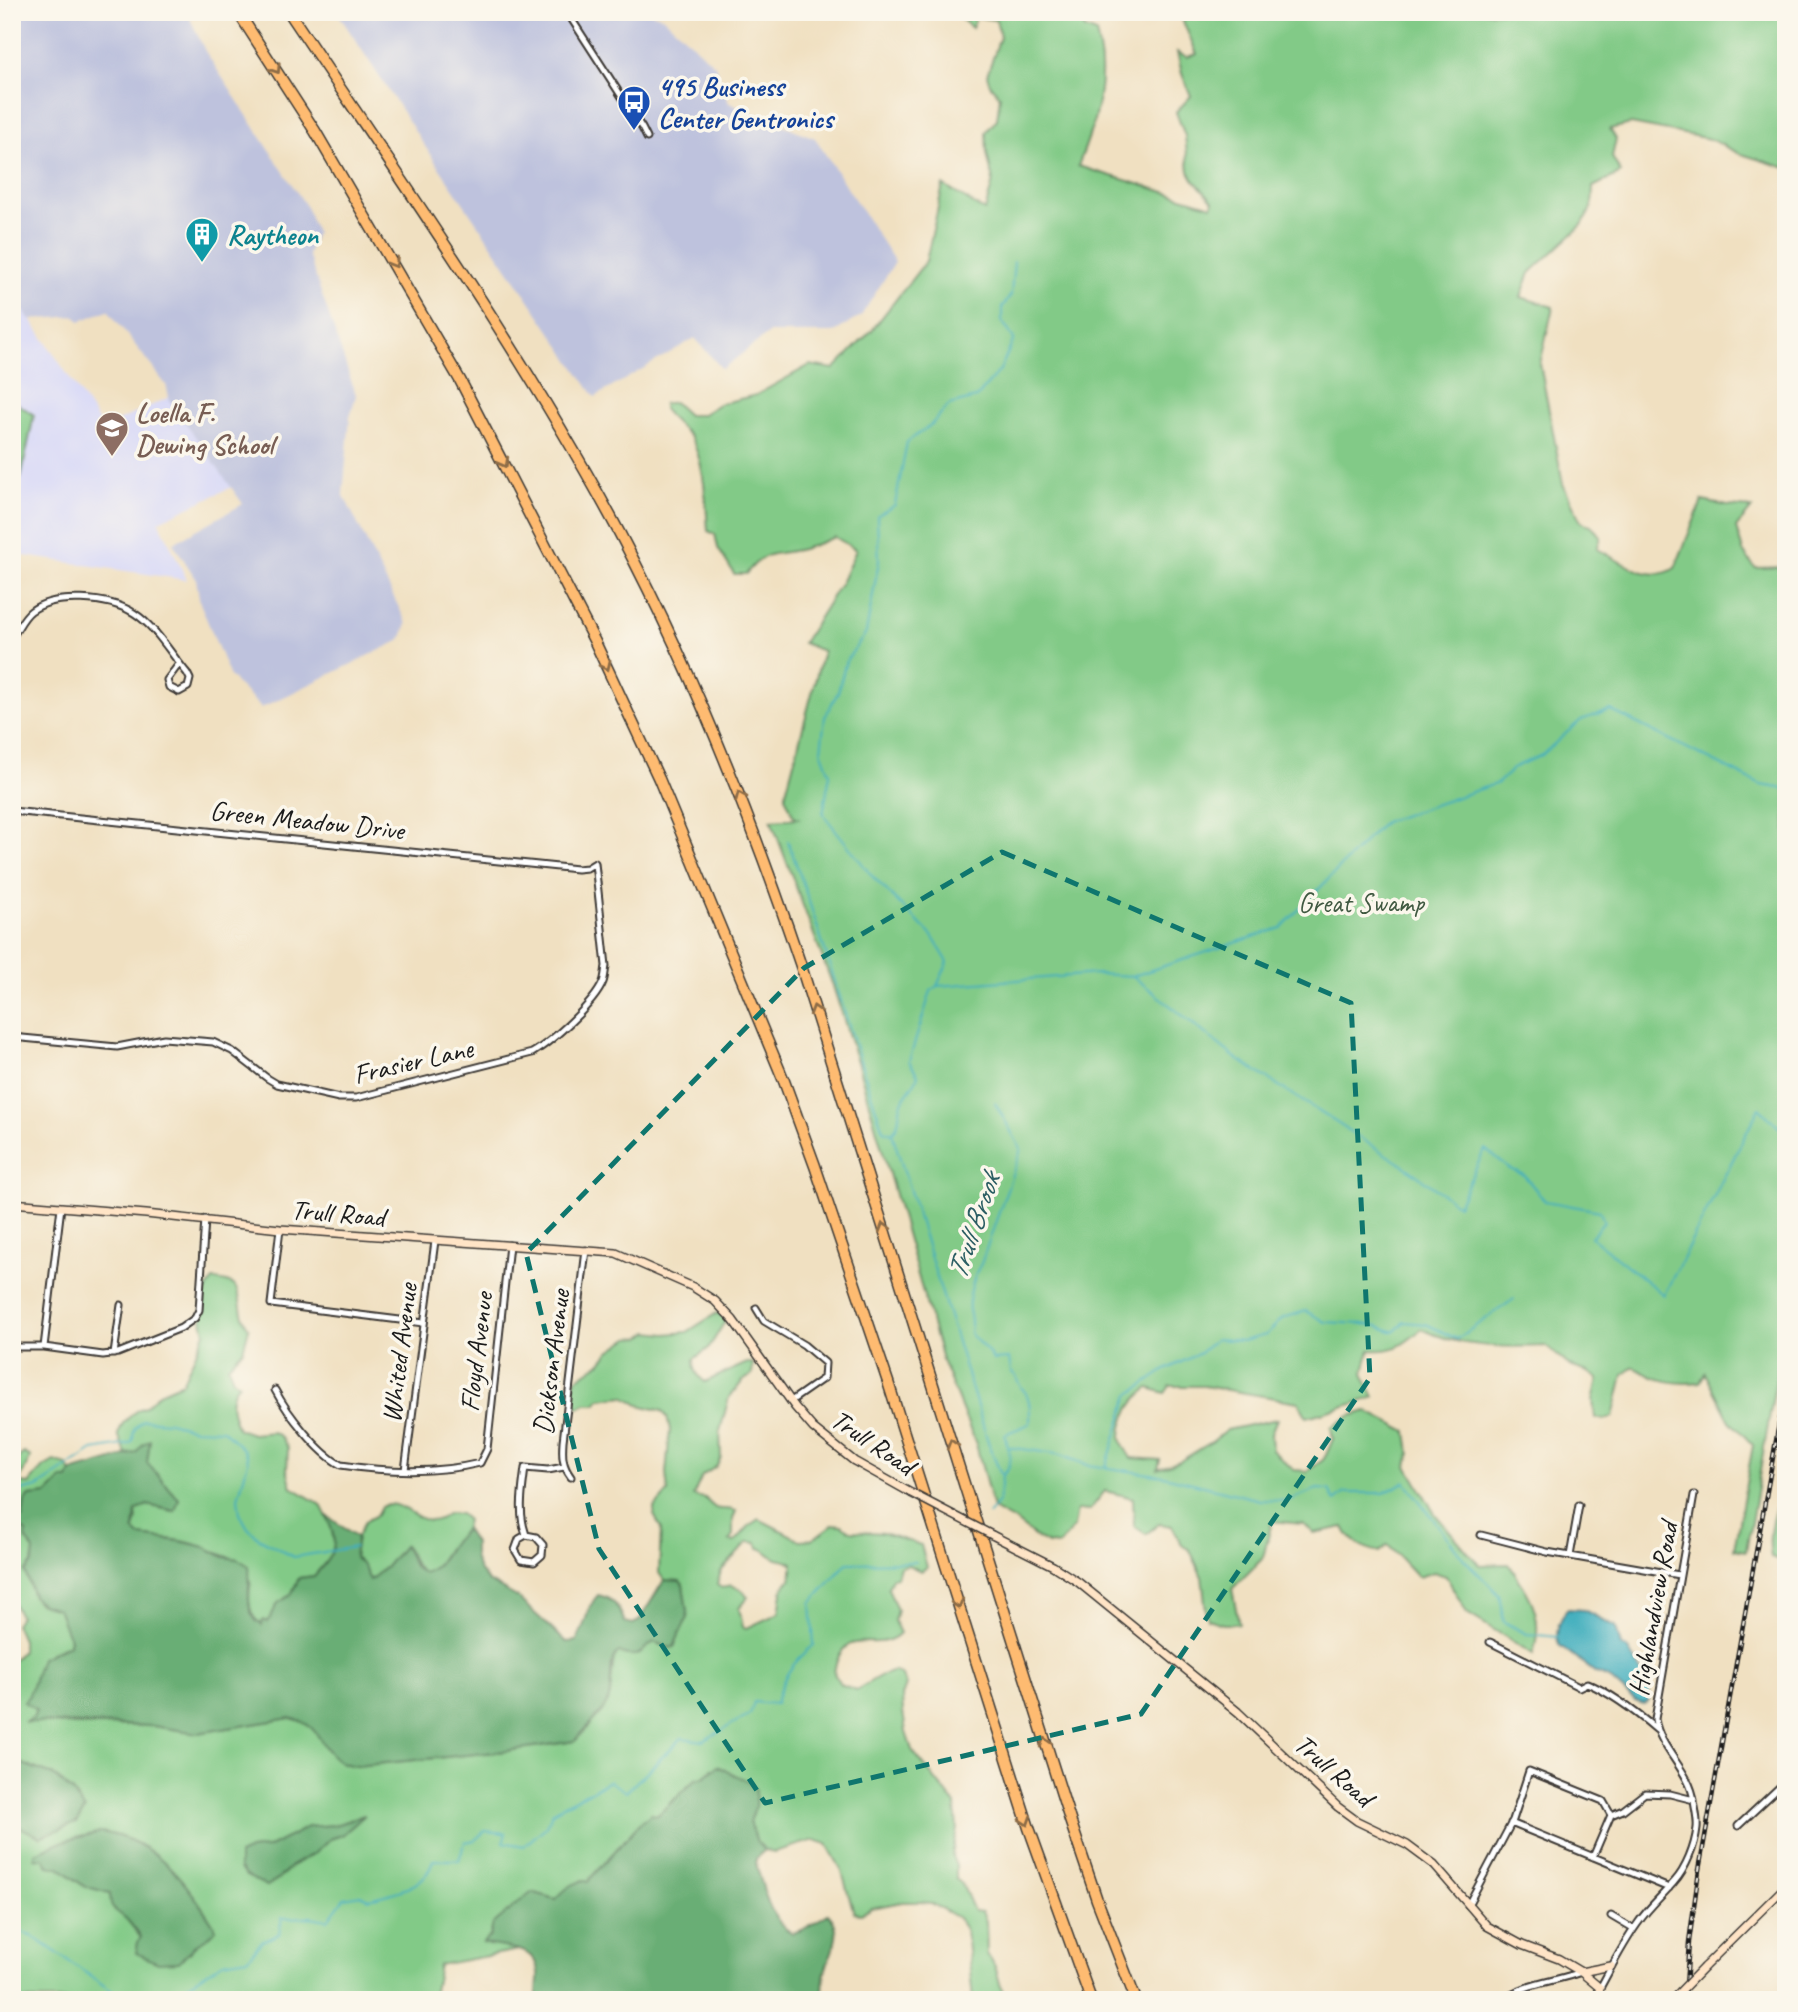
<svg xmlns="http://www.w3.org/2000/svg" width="1798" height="2012" viewBox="0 0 1798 2012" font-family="Caveat,sans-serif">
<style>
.built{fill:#d6d7f8}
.industrial{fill:#bec2dd}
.green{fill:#82ca87;stroke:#4f7352;stroke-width:2;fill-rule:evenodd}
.forest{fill:#69ae74;stroke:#426548;stroke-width:2}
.water{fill:#40aebd;stroke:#2e656c;stroke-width:2}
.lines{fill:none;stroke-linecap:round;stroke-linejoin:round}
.stream{stroke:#40aebd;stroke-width:2}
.street-casing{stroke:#3c3935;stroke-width:9}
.secondary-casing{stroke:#3c3935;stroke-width:10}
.highway-casing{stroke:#3c3935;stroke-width:13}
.street{stroke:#fff;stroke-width:5}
.secondary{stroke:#ffe4c6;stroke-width:7}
.highway{stroke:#febb71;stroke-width:10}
.rail-casing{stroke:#1c1c1c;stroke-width:4.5}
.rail{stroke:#fbf7ec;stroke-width:2;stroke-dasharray:5;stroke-linecap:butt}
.secondary-bridge-casing{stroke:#3c3935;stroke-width:10;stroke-linecap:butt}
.secondary-bridge{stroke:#ffe4c6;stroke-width:7}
.oneway{stroke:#8d6c46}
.marked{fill:none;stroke:#0f766e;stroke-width:5;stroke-dasharray:14 9;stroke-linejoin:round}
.labels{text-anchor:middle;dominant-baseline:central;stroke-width:7;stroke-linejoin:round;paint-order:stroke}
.transit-label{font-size:28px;font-weight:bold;fill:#164399;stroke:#fbf7ec;text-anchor:start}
.culture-label{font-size:28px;font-weight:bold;fill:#0d838f;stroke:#fbf7ec;text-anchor:start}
.education-label{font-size:28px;font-weight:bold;fill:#785e54;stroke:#fbf7ec;text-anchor:start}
.street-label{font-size:28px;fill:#1c1c1c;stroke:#fbf7ec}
.park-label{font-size:28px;fill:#405941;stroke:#fbf7ec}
.water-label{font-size:30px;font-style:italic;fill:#2c5e64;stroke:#fbf7ec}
</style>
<rect width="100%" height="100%" fill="#fbf7ec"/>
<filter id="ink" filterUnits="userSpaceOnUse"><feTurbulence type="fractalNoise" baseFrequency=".0143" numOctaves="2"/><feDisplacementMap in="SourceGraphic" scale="14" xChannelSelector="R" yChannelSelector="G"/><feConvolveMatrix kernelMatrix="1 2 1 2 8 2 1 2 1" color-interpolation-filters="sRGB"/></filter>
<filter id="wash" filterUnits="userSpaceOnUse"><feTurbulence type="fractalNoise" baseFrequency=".00686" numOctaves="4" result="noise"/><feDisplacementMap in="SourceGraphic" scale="28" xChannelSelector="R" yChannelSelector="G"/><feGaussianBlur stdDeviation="1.57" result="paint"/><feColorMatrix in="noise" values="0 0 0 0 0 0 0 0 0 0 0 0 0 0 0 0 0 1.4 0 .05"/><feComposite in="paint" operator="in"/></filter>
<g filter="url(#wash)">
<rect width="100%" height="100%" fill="#f0e0c1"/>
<path class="built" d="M12,291L103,428L172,396L232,487L159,521L187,580L12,554Z"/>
<path class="industrial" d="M12,12H187L205,51L306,206L316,233L308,254L356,395L350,417L343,494L407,624L401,640L261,708L230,677L200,603L196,579L173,543L243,504L170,401L166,385L108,310L80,321L75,316L30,320L12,294Z
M337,12H649L663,17L715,65L729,103L815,138L895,262L861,316L833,333H769L722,369L695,338L595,397L430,154Z"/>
<path class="green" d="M953,12H1084V28L1096,33C1098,43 1101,55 1101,65C1103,99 1090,136 1078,166L1212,206L1213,201L1193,179L1189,171L1185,136L1176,112L1191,96L1182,74L1177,52L1187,57L1197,54L1179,12H1784L1786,19V168L1738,153L1710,139L1631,124L1610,129L1616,139L1612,157L1621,173L1593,187L1592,207L1582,225L1530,273L1521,297L1553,307L1540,364L1563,484L1581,522L1591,525L1601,537L1597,549C1619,560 1650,585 1675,568L1702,501L1728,506L1752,508L1736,528L1743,551L1755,568L1786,567V1323L1746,1551L1734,1549L1753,1445L1730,1421L1705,1373L1700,1382C1675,1385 1656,1381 1634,1367L1623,1375L1613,1417L1604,1420L1595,1418L1593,1400L1598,1379L1588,1372L1570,1366L1546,1346C1504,1348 1460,1348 1422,1329C1403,1345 1395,1352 1370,1350L1363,1374L1374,1397L1366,1400L1307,1417L1298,1402L1204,1386H1170L1165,1393L1149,1388C1134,1398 1121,1418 1121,1437C1122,1445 1127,1452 1131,1458L1160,1460L1158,1469L1180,1461L1213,1441L1227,1430L1277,1419L1271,1433L1272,1450L1294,1470L1307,1471L1323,1460L1326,1455L1333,1439L1331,1427L1350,1416L1367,1411L1407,1432L1410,1453L1407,1466L1435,1514L1479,1565L1509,1564C1530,1597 1545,1613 1533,1654L1467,1613L1446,1576L1434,1572L1418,1577L1388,1545L1379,1552C1363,1548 1351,1543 1344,1527L1314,1533L1303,1524L1272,1521L1263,1558L1232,1589L1239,1624H1223L1207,1619L1202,1577L1190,1550L1183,1546L1172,1526L1159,1524L1146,1534L1134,1526L1133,1498L1105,1491L1089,1511L1077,1510L1074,1527L1059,1545L1048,1544L1038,1539L1016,1522L993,1509L976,1444L943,1363L858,1065L833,986L771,820L798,818L793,815L785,796L823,651L803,643L842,581L856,550L835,537C824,541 813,546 802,549C775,556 766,548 746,574H734L718,548L715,534L708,531C706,504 705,460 690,437C683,428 671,420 663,409V404L674,402L688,415H701L719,404L756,395L810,365L834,369L872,330L926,261L943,185L985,211L993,181L987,153L986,132L997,119L1000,96L990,85L987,75L1000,37L996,20L976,17L972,28Z
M12,400L34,415L21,478L13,481Z
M213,1280C252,1281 232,1306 249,1328L243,1350L228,1366L233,1379L239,1383C227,1397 231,1413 238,1429L252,1434L273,1432L281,1437L288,1448L287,1470L292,1487L321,1505L330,1523L335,1546L334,1552L314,1576L299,1578L291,1595C277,1600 276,1618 263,1625C247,1617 248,1596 251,1581L238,1559C225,1558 218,1552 206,1548C186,1540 160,1538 139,1536L134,1530L137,1519L136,1511L146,1505L174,1511L179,1499L146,1463L149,1441L144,1444L137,1453L126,1454L118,1434L123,1423L137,1410L145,1407L159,1393L182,1383L205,1333C200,1316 200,1294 213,1280Z
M717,1313L727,1318L709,1348L694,1359C694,1370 697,1376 705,1382L747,1363H753L752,1375L743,1381L729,1397L720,1431L721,1457L717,1466L702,1476L693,1496L705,1498C720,1516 719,1505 736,1511L733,1519V1536L729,1541L735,1542L750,1525L759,1519L800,1540L813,1539L833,1524L841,1525L851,1531L883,1533L921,1545L927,1567L921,1571L908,1565L900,1567L897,1577L892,1578L888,1588L897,1610L894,1621L900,1633C877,1657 843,1620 834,1673L840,1684L856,1690L880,1676L894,1671L902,1676L906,1685L902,1696L903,1712L906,1732L912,1750L955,1804L957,1829L952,1856L956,1866V1879L962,1884L974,1911L982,1912L986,1921L987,1954C1000,1968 997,1985 1007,2000H973L966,1931L958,1918L931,1903L919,1902H902L872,1908L861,1914L854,1913L841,1869L827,1844L815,1840L774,1852L765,1850L757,1842L750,1822L755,1807L749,1782L712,1769L704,1777L696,1779L658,1815L642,1821L588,1881H580L567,1941L439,1965L433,1996L435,2000H12V1820L20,1827L32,1832L53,1775L12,1760V1661L22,1651V1640L15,1624L20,1616L12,1601V1462L24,1453L31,1457L20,1479V1483L29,1484L42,1468L54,1461L67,1465L71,1472L68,1479H62L47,1494L30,1496L25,1501L23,1517L14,1524L27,1532L26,1540L34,1550C32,1565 23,1596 41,1604C46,1606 53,1606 58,1608C63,1618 64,1629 70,1637L69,1645C63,1647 53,1650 49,1654C38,1665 23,1697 36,1709L33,1718L26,1721L74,1725L153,1726L198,1733L290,1718L300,1720L314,1728L325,1746L356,1766L506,1751L575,1741L602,1711L610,1695L614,1656L619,1651L627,1655H637L654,1642L670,1648L674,1647C678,1637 682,1627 688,1618L683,1585L680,1581L664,1580L659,1573L661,1528L654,1515V1508L668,1492L666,1473L670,1430L667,1417L662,1411L639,1405L624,1396L600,1399L596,1404H586L578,1408C571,1399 573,1390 575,1380L601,1362L610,1351L629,1338L641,1337L649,1332L666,1334L687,1332ZM748,1542L757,1543L759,1548C766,1549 770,1556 777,1559C784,1561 787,1560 793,1563L791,1579C779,1588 782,1600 779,1613L747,1628L743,1627L739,1608L748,1597L742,1590L731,1585L722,1588L717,1585L721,1571ZM364,1815L342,1835L330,1839L315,1853L291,1866L279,1879L250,1850L267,1848L308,1827L335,1825ZM101,1832C159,1841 187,1883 216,1929L196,1944L190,1953L141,1938L124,1916L110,1893L84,1886L59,1867L48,1866L44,1858L64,1841Z
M1778,1503L1786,1504V1562L1771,1557C1768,1539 1771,1519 1778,1503Z
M387,1504C414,1504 423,1535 448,1513L460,1514L467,1520C465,1533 459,1535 451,1544C441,1557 439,1568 423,1573C411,1566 413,1554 404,1545L386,1567L370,1580L363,1566L354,1557L357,1537L365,1521L377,1515L381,1507Z"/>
<path class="forest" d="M150,1440L147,1463L179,1499L175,1511L147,1505L136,1511L134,1530L139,1536L180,1541L205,1547L224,1557L238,1559L249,1566C251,1583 242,1615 262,1625L263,1620L268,1622L278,1603L291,1595L299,1578L314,1576C335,1554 340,1543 326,1515L357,1537L354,1557L363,1566L370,1580L386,1567L404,1545L415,1568L423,1573C438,1569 442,1558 450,1546C455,1540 461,1536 465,1529L474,1543V1557L479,1570L488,1581L517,1597L566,1642L576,1641C586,1627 586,1607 598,1595C615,1599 618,1607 625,1622L633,1624L639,1621L664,1580L680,1581L683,1585L688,1618C682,1626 678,1637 674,1647L670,1648L654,1642L637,1655H627L619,1652C607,1661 613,1683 609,1698C603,1716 584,1726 575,1741L506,1751L356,1766C351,1765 344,1764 340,1762C317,1747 323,1725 290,1718L198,1733L153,1726L24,1722L33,1718L36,1710L24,1702L29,1695L41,1658L69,1645L70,1638C64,1629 63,1618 58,1609L42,1604L34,1598L25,1572L33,1562L34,1550L26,1540V1532L13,1523L23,1517L25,1501L30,1496L47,1494L62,1479H68L71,1472L136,1453L143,1444Z
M12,1760L53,1775L72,1791L85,1810L76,1823L40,1837L20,1827L12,1820Z
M718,1766L749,1782L756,1790L755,1807L750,1822L757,1842L765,1850L756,1858V1863C763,1887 769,1920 792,1933L802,1930L828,1914C846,1932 830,1952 825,1972C823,1981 823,1990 823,2000H537C536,1991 539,1981 538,1972C535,1943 503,1950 483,1943L490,1936L493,1924L531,1892L556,1899C565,1889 574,1881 588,1881L642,1821L651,1814L658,1815L696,1779L704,1777Z
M365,1815L342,1835L330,1839L315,1853L291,1866L278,1879L267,1886L246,1876L239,1868V1855L250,1850L267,1848L308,1827L335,1825Z
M101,1832C158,1841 187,1883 216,1929L209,1937L196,1944L179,1962L158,1963L136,1953L138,1942L141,1937C136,1931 131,1923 125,1918C114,1908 110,1911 110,1893L84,1886L59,1867L48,1866L44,1859L35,1858V1853L64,1841Z"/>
<path class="water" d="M1567,1609L1584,1610L1616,1627L1621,1646L1627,1648L1649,1686V1701L1644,1704L1635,1701L1609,1678L1596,1673L1559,1645C1554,1631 1560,1620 1567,1609Z"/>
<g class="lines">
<path class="stream" d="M788,841C823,937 850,1034 883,1130L892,1133
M1133,976L1237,1059L1407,1168L1458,1205L1485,1149L1510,1169L1524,1175L1545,1201L1600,1211L1604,1222L1591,1237L1664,1295L1759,1108L1786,1134
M937,986L1097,974L1133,976L1281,928L1384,822L1498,783L1515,767L1542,755L1581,720L1610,710L1761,785L1786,789
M1007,1447L1057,1454L1088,1465L1164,1476L1260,1500L1287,1501L1317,1489L1329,1490L1335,1501L1345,1493H1384L1405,1482L1463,1558L1499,1595L1504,1622L1527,1634L1558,1637
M1106,1467L1129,1395L1165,1370L1200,1353L1216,1339L1243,1341L1266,1335L1283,1318L1306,1311L1325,1322L1363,1324L1378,1326L1394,1332L1404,1322L1426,1324L1457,1339L1514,1299
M1002,1476L991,1451L892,1133C902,1124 897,1110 903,1100C908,1090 914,1087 918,1075L909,1061L931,991L937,986L948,962L932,936L872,876L823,814L830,774L821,750L825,717L838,692L846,661L866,633L879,561L877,516L895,505L907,442L931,425L949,405L976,398L1000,370L1014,339L1002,321V308L1011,295L1014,262
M12,1493L38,1487L93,1450L129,1444L133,1441C133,1430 134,1427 144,1420L169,1422L195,1429L223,1430L243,1449L247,1456L248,1462L238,1498L240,1514L248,1528L260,1539L294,1557L355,1547
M988,1515L999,1501L1002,1476L1008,1469L1010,1457L1005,1435C1013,1429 1021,1429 1030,1423C1030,1414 1031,1400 1025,1392C1020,1385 1018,1385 1016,1376L1011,1372L1009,1359L993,1360C987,1348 978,1344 970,1333C972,1322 971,1319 969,1310C967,1300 975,1272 981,1264L1021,1149L995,1103
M12,1929L31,1935L125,2000
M165,2000L223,1962L248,1958L262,1941L279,1934L282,1918L310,1917L328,1920L344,1898L361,1895L369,1899C394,1892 426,1889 433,1860H459L465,1842L475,1840L485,1831L506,1833L503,1842L524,1846L547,1826L552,1812L609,1781L626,1792L682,1738L703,1741L750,1714L754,1702L776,1704C781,1678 793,1662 814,1645L811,1603L847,1563L916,1562"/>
</g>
</g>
<g filter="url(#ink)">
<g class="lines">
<defs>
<path id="street" d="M567,12L642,128L647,138
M12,637C18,629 23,617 31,611C54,593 109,597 134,613C155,626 171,654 187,673L190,679L188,687L179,692L169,687L167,680L179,664
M12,811L577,869L587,868L595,863L606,966C605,971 605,977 603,982C595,1003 551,1042 532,1053L356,1098H339L277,1084L267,1078L232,1051L213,1042L164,1038L117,1047L12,1037
M280,1229L271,1304L424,1323
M756,1308L764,1321L804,1345L825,1363L824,1378L791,1401
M12,1347H44L103,1355L118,1353L181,1328L195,1318L199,1310L205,1219
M44,1347L61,1207
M114,1354L121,1305
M275,1390C287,1413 318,1453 341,1465C387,1472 435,1474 480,1463L487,1449L509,1245
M405,1470L435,1241
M571,1477C562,1465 562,1456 563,1441L586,1250
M526,1535L536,1537L543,1545L542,1555L534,1562L521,1560L515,1550L519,1539L526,1535C518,1513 522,1492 525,1468L548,1470L564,1467
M1481,1535L1547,1552L1679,1575
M1570,1556L1579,1505
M1490,1642L1579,1687L1587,1683C1613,1694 1636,1712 1657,1730
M1611,1815L1623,1810L1645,1793L1670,1794L1694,1800
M1511,1823L1669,1888
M1738,1826L1786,1781
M1593,1857L1611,1815
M1468,1905L1513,1820L1529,1771L1603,1801L1611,1815
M1611,1916L1633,1929
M1600,1988C1612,1966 1623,1944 1638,1923C1648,1908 1662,1896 1674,1882C1686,1869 1695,1846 1697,1828C1698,1819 1695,1809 1694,1801C1690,1770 1660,1750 1655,1719L1694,1495
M1502,2000C1521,1984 1558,1981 1581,1972"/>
<path id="secondary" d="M12,1203L146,1214L280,1229L616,1253L693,1287L715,1301L733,1320L795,1407L813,1428L854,1461L911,1493
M992,1535L1053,1566L1078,1582L1238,1712L1338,1807L1357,1821L1407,1845L1434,1865L1487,1926L1522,1945L1559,1959L1581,1972L1600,1988L1596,2000
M1704,1967L1786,1886
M1581,1972L1611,1966"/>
<path id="highway" d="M238,12L315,131L460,380L595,642L659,779L784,1081L815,1166L888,1382L1029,1828L1091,2000
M289,12C403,183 523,352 620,534C693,672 751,817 801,966L1070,1820L1097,1900L1136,2000"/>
</defs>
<use href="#street" class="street-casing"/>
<use href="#secondary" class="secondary-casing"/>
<use href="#highway" class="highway-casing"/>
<use href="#street" class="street"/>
<use href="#secondary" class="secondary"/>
<use href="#highway" class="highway"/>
<defs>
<path id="rail" d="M1685,2000L1689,1942L1699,1870L1786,1385"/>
</defs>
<use href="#rail" class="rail-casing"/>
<use href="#rail" class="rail"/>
<defs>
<path id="secondary-bridge" d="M911,1493L992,1535
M1672,2000L1704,1967"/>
</defs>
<use href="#secondary-bridge" class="secondary-bridge-casing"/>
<use href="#secondary-bridge" class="secondary-bridge"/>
</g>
<defs><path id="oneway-chevron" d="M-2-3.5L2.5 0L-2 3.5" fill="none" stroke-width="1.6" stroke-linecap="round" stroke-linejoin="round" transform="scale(1.75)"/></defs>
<g class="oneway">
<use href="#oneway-chevron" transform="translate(276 69) rotate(57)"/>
<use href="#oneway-chevron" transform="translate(394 263) rotate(60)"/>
<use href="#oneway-chevron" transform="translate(504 463) rotate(62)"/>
<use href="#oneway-chevron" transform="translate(606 666) rotate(65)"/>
<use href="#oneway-chevron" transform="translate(740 796) rotate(-112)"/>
<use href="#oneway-chevron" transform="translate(815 1010) rotate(-107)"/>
<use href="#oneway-chevron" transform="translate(884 1227) rotate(-107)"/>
<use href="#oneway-chevron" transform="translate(952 1444) rotate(-107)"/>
<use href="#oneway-chevron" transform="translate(958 1604) rotate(73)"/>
<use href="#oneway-chevron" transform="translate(1045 1742) rotate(-107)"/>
<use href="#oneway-chevron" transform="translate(1026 1821) rotate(72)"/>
</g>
</g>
<path class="marked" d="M1002,852L1351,1003L1370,1378L1141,1714L765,1803L599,1549L526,1253L804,968Z"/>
<defs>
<symbol id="bus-pin" viewBox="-11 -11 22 30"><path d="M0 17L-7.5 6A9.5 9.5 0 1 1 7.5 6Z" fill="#1a4fb4" stroke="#fbf7ec"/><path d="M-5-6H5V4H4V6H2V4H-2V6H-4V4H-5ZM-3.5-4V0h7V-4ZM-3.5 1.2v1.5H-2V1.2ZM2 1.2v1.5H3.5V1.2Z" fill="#fff"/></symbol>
<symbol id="building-pin" viewBox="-11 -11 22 30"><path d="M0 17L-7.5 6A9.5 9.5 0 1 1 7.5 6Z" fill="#0f9aa8" stroke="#fbf7ec"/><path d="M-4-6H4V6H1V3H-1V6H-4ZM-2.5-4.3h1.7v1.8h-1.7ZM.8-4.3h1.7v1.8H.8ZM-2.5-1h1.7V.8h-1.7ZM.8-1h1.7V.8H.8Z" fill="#fff"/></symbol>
<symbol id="school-pin" viewBox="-11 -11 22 30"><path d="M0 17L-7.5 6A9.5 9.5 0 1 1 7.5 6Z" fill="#8d6e63" stroke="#fbf7ec"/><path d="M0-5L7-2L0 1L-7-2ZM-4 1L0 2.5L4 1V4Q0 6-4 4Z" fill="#fff"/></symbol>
</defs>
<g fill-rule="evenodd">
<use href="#bus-pin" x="615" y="83" width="38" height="52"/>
<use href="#building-pin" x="183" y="215" width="38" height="52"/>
<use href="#school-pin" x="93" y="409" width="38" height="52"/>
</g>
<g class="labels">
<g class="transit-label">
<text x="658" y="86">495 Business<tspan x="658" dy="32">Center Gentronics</tspan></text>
</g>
<g class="culture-label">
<text x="227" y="234">Raytheon</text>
</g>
<g class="education-label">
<text x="136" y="412">Loella F.<tspan x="136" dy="32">Dewing School</tspan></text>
</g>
<g class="street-label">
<text transform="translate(307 820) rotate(6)">Green Meadow Drive</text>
<text transform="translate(413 1061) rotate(-13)">Frasier Lane</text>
<text transform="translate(338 1213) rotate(5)">Trull Road</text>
<text transform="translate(476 1352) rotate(-83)">Floyd Avenue</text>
<text transform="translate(399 1353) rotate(-83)">Whited Avenue</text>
<text transform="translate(551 1362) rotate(-83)">Dickson Avenue</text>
<text transform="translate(873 1442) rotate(34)">Trull Road</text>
<text transform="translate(1653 1609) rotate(-80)">Highlandview Road</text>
<text transform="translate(1334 1770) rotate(41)">Trull Road</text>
</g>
<g class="park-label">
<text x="1361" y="902">Great Swamp</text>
</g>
<g class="water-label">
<text transform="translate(973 1226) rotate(-71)">Trull Brook</text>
</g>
</g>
<rect width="1798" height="2012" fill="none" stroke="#fbf7ec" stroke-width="42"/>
</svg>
